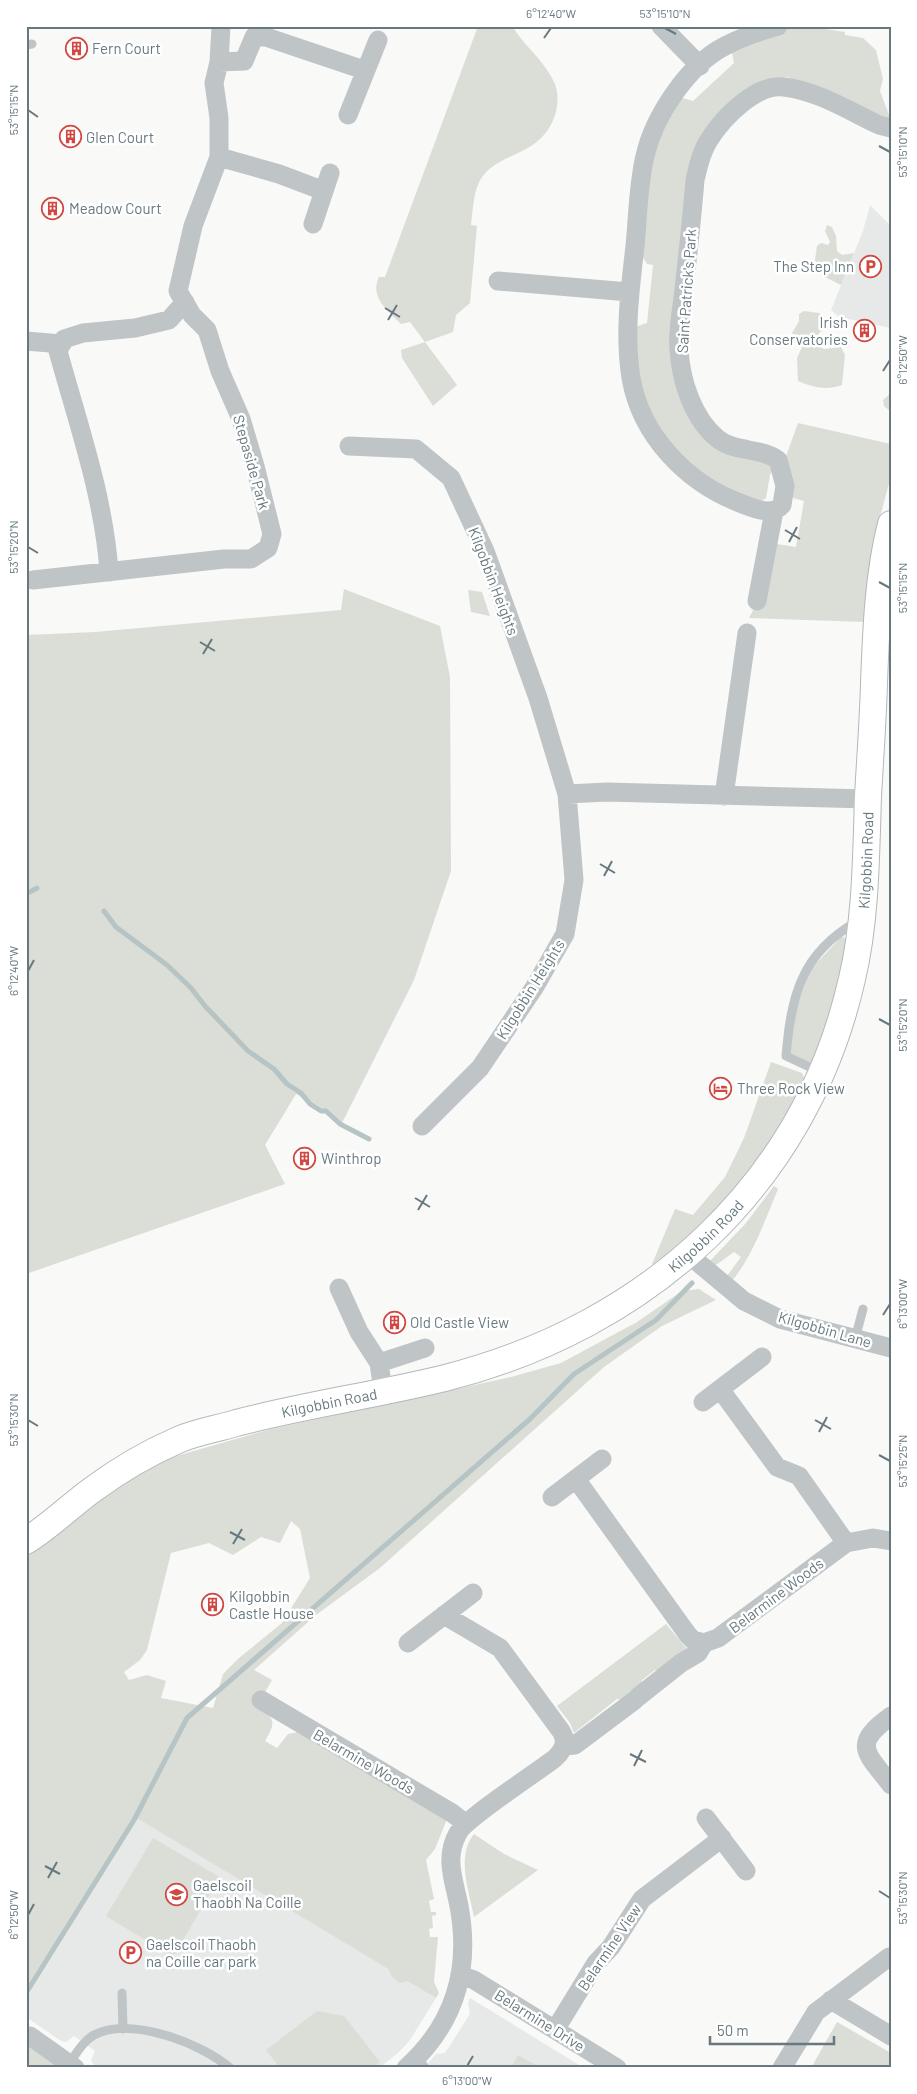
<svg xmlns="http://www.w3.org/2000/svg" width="917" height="2094" viewBox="0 0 917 2094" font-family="Barlow,sans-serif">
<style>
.built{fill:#e7e9e8}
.green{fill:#daded7;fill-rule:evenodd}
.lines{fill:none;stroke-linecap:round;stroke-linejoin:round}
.stream{stroke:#b7c4c5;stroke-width:5}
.secondary-casing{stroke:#b1b8bb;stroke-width:28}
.lane{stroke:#bfc4c6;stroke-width:9}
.street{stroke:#bfc4c6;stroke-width:19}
.secondary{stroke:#fff;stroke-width:26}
.ticks{fill:none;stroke:#67797f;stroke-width:2}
.labels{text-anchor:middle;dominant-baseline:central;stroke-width:5;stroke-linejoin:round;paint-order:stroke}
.poi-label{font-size:15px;fill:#67797f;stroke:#fff;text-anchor:start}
.street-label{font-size:15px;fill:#67797f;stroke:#fff}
.neatline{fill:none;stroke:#67797f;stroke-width:2}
.ticks-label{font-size:12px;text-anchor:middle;fill:#67797f}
</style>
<rect width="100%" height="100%" fill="#f9f9f8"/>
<path class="built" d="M870,205L891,226V328L839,317L831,310L863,231Z
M138,1819L388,1969L392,1977L407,1981L436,1998L410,2040L398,2053L379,2068H97L91,2061L95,2051L74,2036L66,2042L61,2041L26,2017V1998Z
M470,1998L584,2068H424L436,2054L445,2053L470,2014L468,2003Z"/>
<path class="green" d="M478,26H512C525,47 545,61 555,84C559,95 558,107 554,118C539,157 501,151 482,177C473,190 473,210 471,225L477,226L470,303L456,315L453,332L425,342L457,385L433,406L402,358L401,350L425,342L410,322L401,324C388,311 369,297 379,277H385Z
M812,27L845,32V35L863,38L876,50L883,79L880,91L891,120L787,77L763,82L703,139L672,335L690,412L768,463L773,469L770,475L766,498L760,502L712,482L673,450L643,398L636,369L635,327L647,323L653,265L647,264L642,256L650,173L657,138L679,97L693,101L734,63L731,48L784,29Z
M827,225L832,227L836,236L837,251L842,255L854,253L841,285L821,275L815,260L817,246L821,243L828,245L830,242L825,231Z
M804,311L819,313L825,318L824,329L819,333L818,346L824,349L841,347L845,355L842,385C826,391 813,387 798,381L797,358L803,345L792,333L799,321V314Z
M891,393V412L884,406L883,400Z
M798,423L891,444V476L873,543L865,622L749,618L762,593L777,544L796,547L804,501L793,498L784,462Z
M344,589L440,626L450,677L451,871L414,980L342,1123L296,1094L265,1145L285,1184L26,1274V635L95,632L341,610Z
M468,590L482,592L490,616L471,612Z
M842,936L846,939L844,964L821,1052L810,1064L791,1055L790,1051L797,1000L805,981L813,967Z
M771,1062L802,1073L806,1082L761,1163L660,1267L652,1264L675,1209L693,1215L725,1177L744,1138Z
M774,1186L778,1189C764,1223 752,1258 728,1286L724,1280L741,1257L734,1252L716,1265L709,1262L746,1223Z
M699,1289L716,1300L662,1326L604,1367L380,1568L316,1615L254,1670L272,1680L257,1706C276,1720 276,1721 265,1741L277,1748L288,1734L298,1732L447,1819L435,1849L426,1860L434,1899L429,1901L431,1912H436V1915L432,1916L433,1928L429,1929L430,1937H438L434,1982L439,1993L436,1998L407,1981L399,1983L392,1977L388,1969L138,1819L26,1998V1556L92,1505L141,1471L169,1458L271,1429L511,1377L561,1363L637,1322L682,1291ZM291,1521L300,1529L310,1578L282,1623L239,1658L223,1674L213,1708L161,1698L166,1681L147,1675L129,1680L124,1672L140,1660L147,1650L171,1553L209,1543L233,1555L261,1537L280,1543Z
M666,1624L687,1649L660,1670H655L642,1680L641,1685L622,1700L617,1699L574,1733L570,1723L557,1706Z
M474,1834L504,1854L538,1870L474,1917C469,1891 456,1856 474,1834Z
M153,1838L220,1877L173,1957L106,1916Z
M317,2011L344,2016L380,2062L372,2068H280L266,2050Z
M837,2022L891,2053V2068H811Z
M26,2043L61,2068H26Z
M518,2055L541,2068H511Z"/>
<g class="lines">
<path class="stream" d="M26,894L37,888
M104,911L116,927L167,965L191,988L205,1006L248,1051L274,1069L287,1084L301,1093L310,1104L321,1111H326L340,1124L369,1139
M26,1993L134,1820L187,1718L530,1419L574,1374L656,1320L692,1283"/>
<defs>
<g id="secondary">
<path id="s1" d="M26,1541C50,1526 70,1506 92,1490C119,1470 148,1453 178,1440C196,1432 217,1429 236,1423C305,1405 376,1395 445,1378C647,1327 805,1186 852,979C866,920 866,857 868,797C870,759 873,721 874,683C876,630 878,575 891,524"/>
</g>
</defs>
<use href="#secondary" class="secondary-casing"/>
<path class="lane" d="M26,45L32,44
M818,1071L786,1056C791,996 801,954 856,922
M855,1339L863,1309
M122,1993L123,2029
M417,2057L425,2068
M69,2064C76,2054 83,2041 94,2035C130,2016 201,2043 230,2068"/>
<path class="street" d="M661,26L700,66
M778,26C760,31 742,37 725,46C688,65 654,116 645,156C638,185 638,216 635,246C630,290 624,334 631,378C641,436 687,483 740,503C753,508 772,517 782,505L785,486L778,460C761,447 736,453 718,439C693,419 681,381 679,350C677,331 682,309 684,290C688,253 692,217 695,180C698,167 701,152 709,140C722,119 756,83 784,87C818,91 849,111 879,125L891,128
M219,62L244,61L254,37H266L364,70
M348,115L378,40
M219,157L279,174L324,191
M313,224L330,173
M498,281L629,292
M26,341L62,344
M349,446L416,449L451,478L485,551L538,698L567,794L574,880L565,934L534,988L480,1068L422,1126
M109,572C104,497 78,424 58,351L64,339L83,333L135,328L169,320L185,302
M33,580L224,559H251L268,548L272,534L255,466L241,419L220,371L207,330L192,315L178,291L193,226L219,157V118L214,83L219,62L221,26
M757,601L774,511
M567,794L607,792L868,799
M724,796L747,633
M689,1255L744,1301L780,1319L891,1348
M339,1288L359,1332L379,1363L383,1390
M379,1363L425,1348
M720,1389L777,1467L799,1476L846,1543
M703,1402L762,1357
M576,1479L688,1635L693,1640L704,1643
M552,1497L602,1459
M408,1643L473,1593
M638,1697L681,1663L698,1653L704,1643L718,1638L846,1543L873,1538L891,1541
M261,1700L452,1813L466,1824
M891,1716C851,1745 866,1752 891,1785
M564,1746L575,1745L635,1700
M706,1818L746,1871
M461,1975L474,1980L617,2068
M831,2000L891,2036
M555,2030L596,1963L611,1947L642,1899L722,1838
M30,2036L75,2068
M406,2068C455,2024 471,1970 459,1906C454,1880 444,1858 458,1833C465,1819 537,1772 554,1759C563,1751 568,1742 561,1731L500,1648L444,1615
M782,2068L816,2012L889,1957"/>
<use href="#secondary" class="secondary"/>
</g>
<path class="ticks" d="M665,28L676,34M544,38L551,28M28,110L38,117M879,146L890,152M385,308L400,317M388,320L397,305M883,371L890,360M785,530L800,539M789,542L797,527M28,547L38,553M879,582L890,588M200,642L215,651M203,654L212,639M600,864L615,873M604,876L612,861M28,971L34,960M879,1019L890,1025M415,1198L430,1207M418,1210L427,1195M883,1315L890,1304M28,1420L38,1426M815,1420L831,1429M819,1432L827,1417M879,1455L890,1461M230,1532L245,1540M233,1544L242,1529M630,1754L646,1762M634,1766L642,1750M45,1866L60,1874M48,1878L57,1862M879,1891L890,1898M28,1915L34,1904M467,2066L473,2056"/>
<defs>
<symbol id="building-ring" viewBox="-11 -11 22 22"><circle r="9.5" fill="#fff" stroke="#cf4942" stroke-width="1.5"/><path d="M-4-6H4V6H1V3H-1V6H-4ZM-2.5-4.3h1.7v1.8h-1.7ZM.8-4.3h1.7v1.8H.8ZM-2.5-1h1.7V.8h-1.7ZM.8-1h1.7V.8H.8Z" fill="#cf4942"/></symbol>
<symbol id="parking-ring" viewBox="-11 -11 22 22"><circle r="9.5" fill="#fff" stroke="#cf4942" stroke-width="1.5"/><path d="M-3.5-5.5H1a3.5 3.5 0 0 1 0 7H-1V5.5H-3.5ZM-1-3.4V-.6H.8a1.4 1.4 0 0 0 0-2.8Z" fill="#cf4942"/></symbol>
<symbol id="hotel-ring" viewBox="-11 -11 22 22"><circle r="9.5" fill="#fff" stroke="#cf4942" stroke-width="1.5"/><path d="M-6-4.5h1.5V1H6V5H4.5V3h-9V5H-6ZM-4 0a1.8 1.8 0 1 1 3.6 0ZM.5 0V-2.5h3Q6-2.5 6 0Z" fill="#cf4942"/></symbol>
<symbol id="school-ring" viewBox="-11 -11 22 22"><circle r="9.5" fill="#fff" stroke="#cf4942" stroke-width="1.5"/><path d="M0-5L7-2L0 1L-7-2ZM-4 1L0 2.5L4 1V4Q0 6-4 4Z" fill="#cf4942"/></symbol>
</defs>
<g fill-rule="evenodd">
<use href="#building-ring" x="64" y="36" width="25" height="25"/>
<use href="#building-ring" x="58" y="124" width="25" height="25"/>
<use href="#building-ring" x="40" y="196" width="25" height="25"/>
<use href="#parking-ring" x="858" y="254" width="25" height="25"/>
<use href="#building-ring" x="852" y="318" width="25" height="25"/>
<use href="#hotel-ring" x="708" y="1076" width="25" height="25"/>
<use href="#building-ring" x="292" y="1146" width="25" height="25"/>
<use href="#building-ring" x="382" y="1310" width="25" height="25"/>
<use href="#building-ring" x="200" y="1592" width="25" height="25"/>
<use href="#school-ring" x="164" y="1882" width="25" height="25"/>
<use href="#parking-ring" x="118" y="1940" width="25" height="25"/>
</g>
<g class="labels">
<g class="poi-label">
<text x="92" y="48">Fern Court</text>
<text x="86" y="137">Glen Court</text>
<text x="69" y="208">Meadow Court</text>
<text x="854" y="266" text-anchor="end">The Step Inn</text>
<text x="848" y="322" text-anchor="end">Irish<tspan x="848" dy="17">Conservatories</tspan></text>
<text x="737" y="1088">Three Rock View</text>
<text x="321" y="1158">Winthrop</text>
<text x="410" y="1322">Old Castle View</text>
<text x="229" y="1596">Kilgobbin<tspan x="229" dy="17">Castle House</tspan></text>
<text x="193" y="1885">Gaelscoil<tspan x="193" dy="17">Thaobh Na Coille</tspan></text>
<text x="146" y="1944">Gaelscoil Thaobh<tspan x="146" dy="17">na Coille car park</tspan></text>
</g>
<g class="street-label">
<text transform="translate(686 291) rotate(-86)">Saint Patrick's Park</text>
<text transform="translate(252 462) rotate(74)">Stepaside Park</text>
<text transform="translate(494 581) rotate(69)">Kilgobbin Heights</text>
<text stroke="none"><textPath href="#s1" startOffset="1178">Kilgobbin Road</textPath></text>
<text transform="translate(530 989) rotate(-58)">Kilgobbin Heights</text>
<text stroke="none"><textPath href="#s1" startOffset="758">Kilgobbin Road</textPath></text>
<text transform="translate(825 1329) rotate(16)">Kilgobbin Lane</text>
<text stroke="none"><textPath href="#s1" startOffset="339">Kilgobbin Road</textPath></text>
<text transform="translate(776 1595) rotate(-37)">Belarmine Woods</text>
<text transform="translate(364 1761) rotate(30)">Belarmine Woods</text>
<text transform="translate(609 1947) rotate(-56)">Belarmine View</text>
<text transform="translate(540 2020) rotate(32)">Belarmine Drive</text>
</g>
</g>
<rect width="917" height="2094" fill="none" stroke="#ffffff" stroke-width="55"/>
<path d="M710 2036v8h124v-8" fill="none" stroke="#67797f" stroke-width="2.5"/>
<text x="717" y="2036" font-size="15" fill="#67797f" stroke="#ffffff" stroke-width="4" paint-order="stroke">50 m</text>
<rect x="28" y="28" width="862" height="2038" class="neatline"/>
<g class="ticks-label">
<text x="551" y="18">6°12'40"W</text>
<text x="665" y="18">53°15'10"N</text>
<text transform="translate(14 110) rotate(-90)" y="4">53°15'15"N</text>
<text transform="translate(903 152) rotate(-90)" y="4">53°15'10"N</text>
<text transform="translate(903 360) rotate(-90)" y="4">6°12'50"W</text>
<text transform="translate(14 547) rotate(-90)" y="4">53°15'20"N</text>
<text transform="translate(903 588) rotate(-90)" y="4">53°15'15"N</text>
<text transform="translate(14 971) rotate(-90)" y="4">6°12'40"W</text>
<text transform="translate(903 1025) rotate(-90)" y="4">53°15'20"N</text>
<text transform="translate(903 1304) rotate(-90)" y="4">6°13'00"W</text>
<text transform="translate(14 1420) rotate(-90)" y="4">53°15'30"N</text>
<text transform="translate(903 1461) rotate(-90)" y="4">53°15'25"N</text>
<text transform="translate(903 1898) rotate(-90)" y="4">53°15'30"N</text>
<text transform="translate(14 1915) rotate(-90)" y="4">6°12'50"W</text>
<text x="467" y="2085">6°13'00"W</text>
</g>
</svg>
